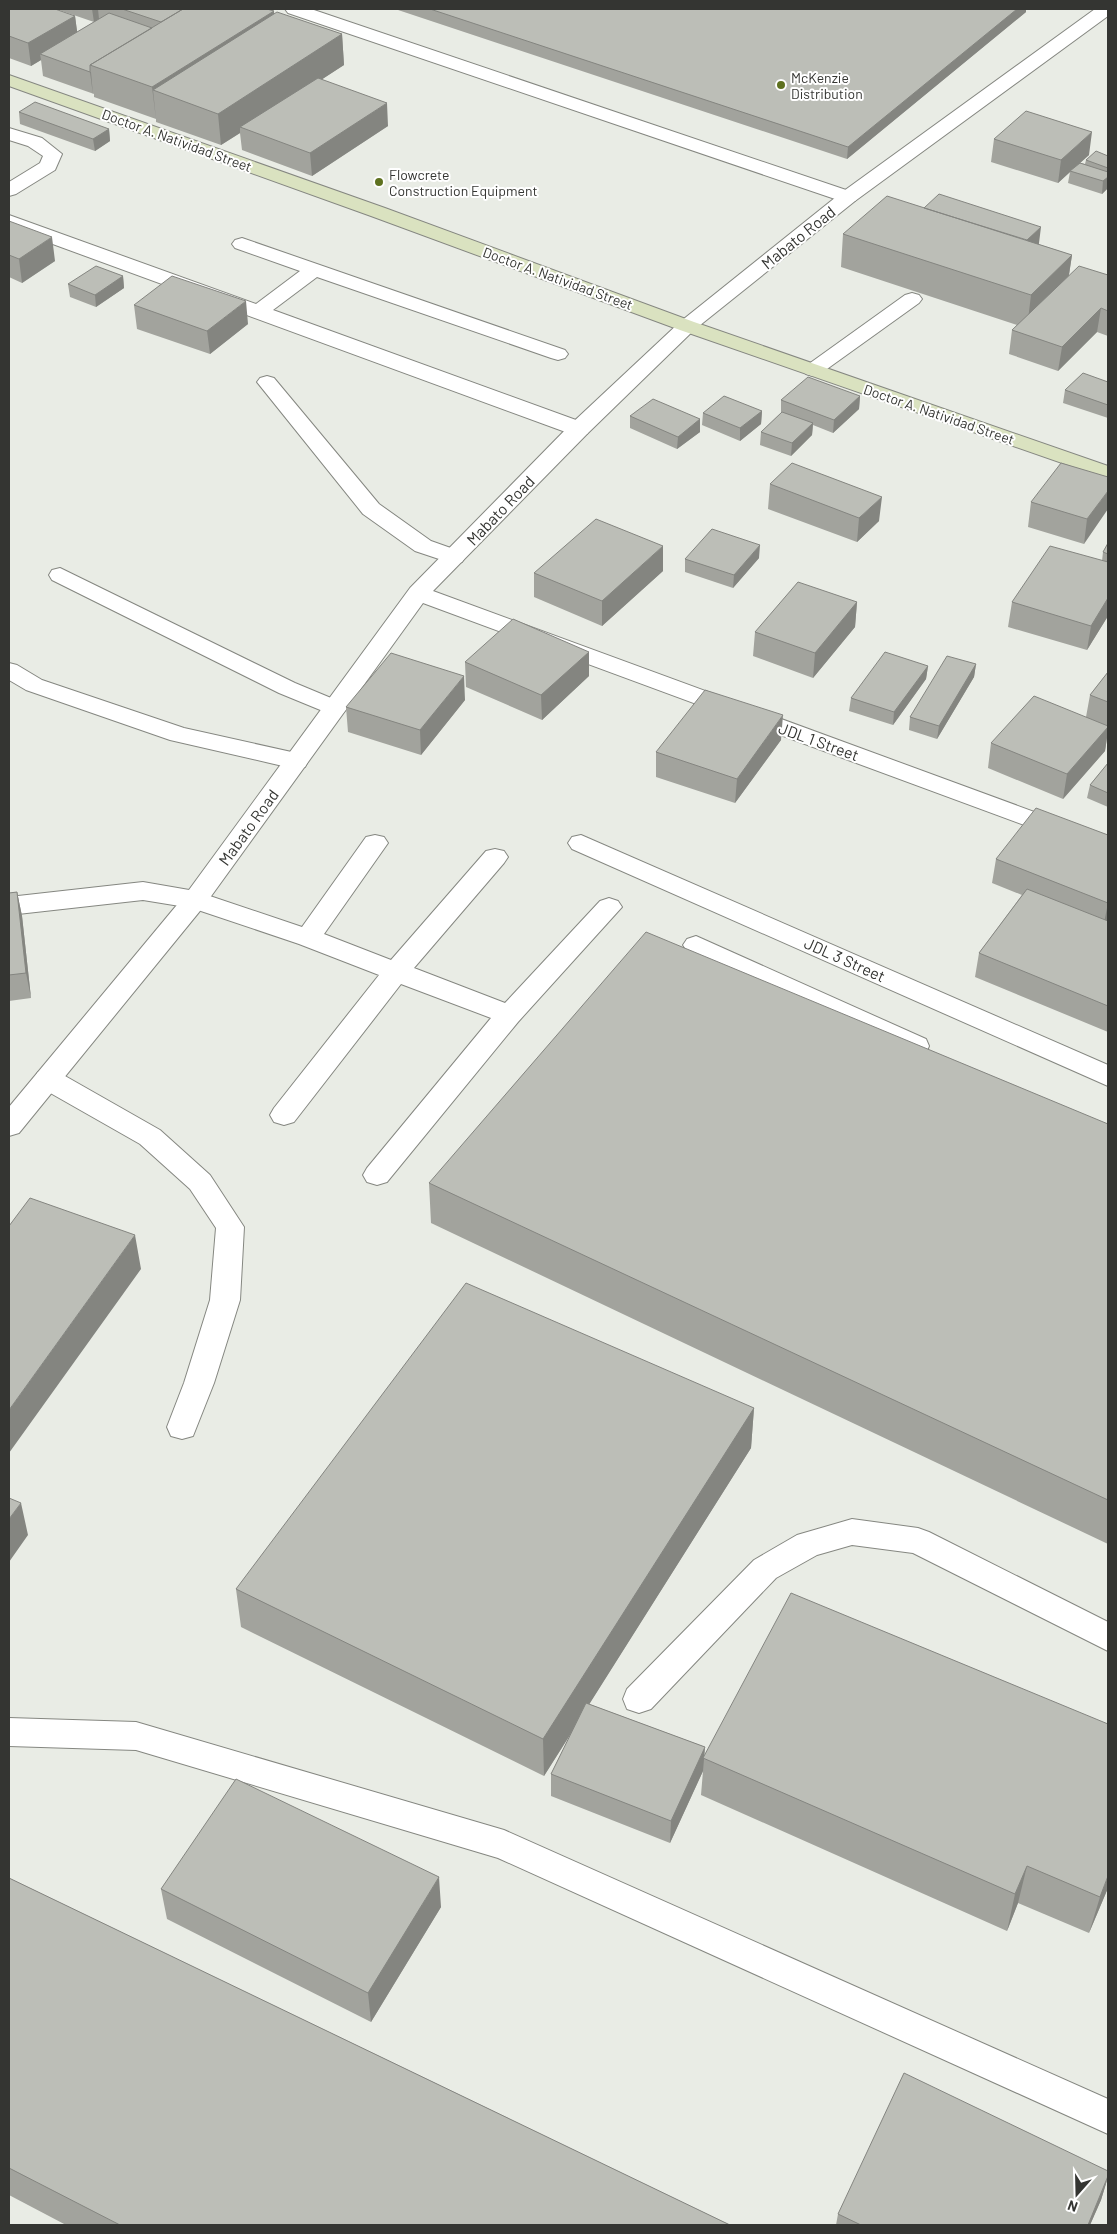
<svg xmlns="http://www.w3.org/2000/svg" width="1117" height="2234" viewBox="0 0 1117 2234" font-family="Barlow,sans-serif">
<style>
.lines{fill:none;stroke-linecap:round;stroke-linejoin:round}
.service-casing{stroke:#858781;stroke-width:2}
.minor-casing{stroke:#858781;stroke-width:2}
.tertiary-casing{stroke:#858781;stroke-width:2}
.secondary-casing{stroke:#858781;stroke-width:2}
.service{fill:#fff;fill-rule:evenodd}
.minor{fill:#fff;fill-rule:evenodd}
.tertiary{fill:#fff;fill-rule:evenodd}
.secondary{fill:#dae2c0;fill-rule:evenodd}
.wall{fill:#a2a39d}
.shaded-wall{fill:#848580}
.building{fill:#bcbeb7;stroke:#848580}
.poi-dot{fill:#5e711f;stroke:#fff;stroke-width:2}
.labels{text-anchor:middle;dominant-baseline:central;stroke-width:4;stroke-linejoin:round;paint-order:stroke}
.far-poi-label{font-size:14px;fill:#343532;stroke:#fff;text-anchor:start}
.far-street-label{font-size:14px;fill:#343532;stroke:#fff}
.street-label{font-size:16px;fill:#343532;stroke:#fff}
</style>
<rect width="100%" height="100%" fill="#e9ece5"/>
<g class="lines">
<defs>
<path id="service" d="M285,9H311L855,193L858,197L855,201H841L288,13Z
M9,128L42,138L62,154L55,170L16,194L9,196V182L40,163L43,156L28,146L9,140Z
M9,215L256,304L300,271L235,248L232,244L235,240L242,238L565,350L568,354L565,358L558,360L551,358L317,277L273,310L587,424L590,429L587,434L579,435L571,434L9,228Z
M912,293L919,295L922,299L919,303L820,374L813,376L806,374L803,370L806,366L905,295Z
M267,376L274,378L379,504L431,541L462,552L465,557L462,562L454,564L415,551L363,514L257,382L260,378Z
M60,568L295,683L343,703L347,708L343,713L335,716L279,693L52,580L49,575L52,570Z
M9,663L17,665L42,680L184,728L296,753L305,755L308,761L305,767L296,769L170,740L26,690L9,680Z
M375,835L384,837L388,843L324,934L391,960L486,851L495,849L504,851L508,857L504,863L414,968L505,1003L600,901L609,898L618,901L622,907L518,1022L387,1182L377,1185L367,1182L363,1175L367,1168L491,1018L401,984L294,1122L284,1125L274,1122L270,1115L274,1108L379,975L299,944L192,908L143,900L9,915V897L143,882L195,891L302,927L366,837Z
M696,936L926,1039L929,1046L926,1053L916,1056L906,1053L687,951L683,945L687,939Z
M48,1069L58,1072L160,1130L210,1175L244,1227L240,1300L214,1383L193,1436L182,1439L171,1436L167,1427L184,1383L210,1300L216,1228L190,1189L140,1144L38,1086L34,1079L38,1072Z
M852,1519L918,1528L929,1532L1108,1622V1651L913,1553L852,1545L817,1555L776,1578L651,1709L639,1713L627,1709L623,1699L627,1689L754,1560L797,1535Z
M9,1718L136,1722L504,1830L1108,2099V2134L498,1858L136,1750L9,1746Z"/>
<path id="minor" d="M687,320L694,322L697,326L694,330L587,434L433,591L1108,839V856L423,603L204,906L19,1133L9,1136V1107L186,894L410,588L571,424L680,322Z
M581,835L1108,1065V1086L572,849L568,843L572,837Z"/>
<path id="tertiary" d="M1095,9H1108V16L855,201L694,330L687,332L680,330L677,326L680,322L841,193Z"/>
<path id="secondary" d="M9,75L385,208L694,322L1108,466V479L680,330L371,216L9,86Z"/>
</defs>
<use href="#service" class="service-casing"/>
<use href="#minor" class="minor-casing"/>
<use href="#tertiary" class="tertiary-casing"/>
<use href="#secondary" class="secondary-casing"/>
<use href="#service" class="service"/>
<use href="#minor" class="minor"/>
<use href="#tertiary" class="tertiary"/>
<use href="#secondary" class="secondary"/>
</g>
<path class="wall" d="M9,9L75,16L77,32L94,22L56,9H267L274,11V14L342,34L344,65L322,79L388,126L312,176L242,150L240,133L221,145L156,122V119L94,97V94L43,76L41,60L31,66L9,58Z
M395,9H1026V12L847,159Z
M19,112L109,129L110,141L95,151L20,124Z
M994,139L1089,155L1080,163L1085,164L1086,160L1108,156V188L1102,194L1068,183L1070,172L1058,183L991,162Z
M9,221L55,261L22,283L9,277Z
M843,234L1038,244L1072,255L1069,275H1108V336L1097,332L1058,371L1009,354L1012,330L1017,325L841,267Z
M123,276L124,288L96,307L70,297L68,284Z
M134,305L248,324L210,354L137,329Z
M1108,382V418L1063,403L1065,390Z
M860,396L859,409L833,433L813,425L812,435L791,456L760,445L761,432L781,413V400Z
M762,411L761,424L740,441L702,425L703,413Z
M630,416L700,419V432L677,449L630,428Z
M1108,477L1084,544L1028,527L1031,502Z
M770,484L879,521L857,542L768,509Z
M1108,543V616L1087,650L1008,627L1012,602L1102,561L1103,552Z
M759,558L733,588L685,572V559Z
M663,571L602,626L534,597V573Z
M857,602L855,627L813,678L753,656L755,632Z
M589,652V676L542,720L466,687L465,662Z
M976,664L974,677L937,739L909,730L910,717Z
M928,666L926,679L893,725L849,711L851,698Z
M1108,672V738H1107L1105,751L1063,799L988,768L991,743L1086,717L1090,695Z
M465,700L421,755L348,732L346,707Z
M781,740L735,803L656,777V752Z
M1108,763V807L1087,798L1090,785Z
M1108,835V1032L975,977L979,953L1022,895L992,883L996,859Z
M17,892L22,916L31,998L9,1001V893Z
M1108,1124V1544L431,1223L429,1183Z
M754,1408L751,1448L589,1704L705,1747L704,1757L1108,1888L1089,1933L1018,1903L1007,1931L701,1795L703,1771L670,1843L551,1796V1774L572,1732L544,1776L241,1627L236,1589Z
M9,1878L730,2225H66L9,2195Z
M161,1889L441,1907L371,2022L167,1919Z
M1108,2177L1101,2200L1090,2225H836L838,2214Z"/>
<path class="shaded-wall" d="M92,9H98L99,19L94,22Z
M1017,9H1026V12L847,159L848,147Z
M274,11L276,42L153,90L156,119L152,87Z
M75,16L78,38L40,54L41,60L31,66L28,43Z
M342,34L344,65L246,129L240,127V133L221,145L218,114Z
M90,72H91L93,95Z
M387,103L388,126L312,176L310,153Z
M109,129L110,141L95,151L93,139Z
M1092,132L1089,155L1071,171H1070V172L1058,183L1061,160Z
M1108,177V188L1102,194L1103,181Z
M1041,227L1038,251L1021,245Z
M52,237L55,261L22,283L19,259Z
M1072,255L1067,287L1027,328L1031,295Z
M123,276L124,288L96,307L95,295Z
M246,301L248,324L210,354L207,331Z
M1101,308L1097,332L1058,371L1062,347Z
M860,396L859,409L833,433L834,420Z
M762,411L761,424L740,441V428Z
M700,419V432L677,449L678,437Z
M813,423L812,435L791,456L792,443Z
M1108,491V509L1084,544L1087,519Z
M882,497L879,521L857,542L859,518Z
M760,545L759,558L733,588L734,575Z
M663,546V571L602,626V601Z
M1108,598V616L1087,650L1091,626Z
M857,602L855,627L813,678L815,653Z
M589,652V676L542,720L541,695Z
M976,664L974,677L937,739L939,726Z
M928,666L926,679L893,725L894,712Z
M464,676L465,700L421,755L420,730Z
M783,715L781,740L735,803L737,779Z
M1108,727V731L1105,751L1063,799L1067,774Z
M17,892L22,916L31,998L26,973Z
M1108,903V921L1103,928Z
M135,1235L141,1269L9,1453V1410Z
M754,1408L751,1448L544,1776L543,1739Z
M21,1503L28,1535L9,1562V1519Z
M705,1747L703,1771L670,1843L671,1821Z
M1027,1866L1018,1903L1007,1931L1015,1894Z
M1108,1876V1888L1089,1933L1100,1897Z
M439,1877L441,1907L371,2022L368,1993Z
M1108,2177L1101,2200L1090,2225H1088Z"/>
<path class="building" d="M9,9H55L75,16L28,43L9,36Z
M122,9H183L161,22Z
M183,9H267L274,11L152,87L90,65Z
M430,9H1017L848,147Z
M277,12L342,34L218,114L153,90Z
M109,13L152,28L90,65V72L40,54Z
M318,78L387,103L310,153L240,127Z
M35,102L109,129L93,139L19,112Z
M1026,111L1092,132L1061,160L994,139Z
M1096,151L1108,156V168L1086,160Z
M1080,163L1108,172V177L1103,181L1070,171Z
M939,194L1041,227L1027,240L924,208Z
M887,196L1072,255L1031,295L843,234Z
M9,221L52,237L19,259L9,255Z
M96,266L123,276L95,295L68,284Z
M1079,266L1108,275V311L1101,308L1062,347L1012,330Z
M172,276L246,301L207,331L134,305Z
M1083,373L1108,382V405L1065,390Z
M808,377L860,396L834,420L781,400Z
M724,396L762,411L740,428L703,413Z
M653,399L700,419L678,437L630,416Z
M782,412L813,423L792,443L761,432Z
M792,463L882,497L859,518L770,484Z
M1061,463L1108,477V491L1087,519L1031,502Z
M596,519L663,546L602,601L534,573Z
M712,529L760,545L734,575L685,559Z
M1108,543V554L1103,552Z
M1050,546L1108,562V598L1091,626L1012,602Z
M798,582L857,602L815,653L755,632Z
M513,619L589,652L541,695L465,662Z
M885,652L928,666L894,712L851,698Z
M391,653L464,676L420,730L346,707Z
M947,656L976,664L939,726L910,717Z
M1108,672V702L1090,695Z
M705,690L783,715L737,779L656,752Z
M1034,696L1108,726V727L1067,774L991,743Z
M1108,763V793L1090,785Z
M1036,808L1108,835V903L996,859Z
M1027,889L1108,921V1006L979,953Z
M17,892L26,973L9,975V893Z
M646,932L1108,1124V1500L429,1183Z
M30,1198L135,1235L9,1410V1226Z
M466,1283L754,1408L543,1739L236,1589Z
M9,1498L21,1503L9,1519Z
M791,1593L1108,1724V1876L1100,1897L1027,1866L1015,1894L703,1758Z
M586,1703L705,1747L671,1821L551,1774Z
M236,1779L439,1877L368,1993L161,1889Z
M9,1878L730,2225H120L9,2168Z
M904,2073L1108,2171V2176L1088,2225H861L838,2214Z"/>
<g class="poi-dot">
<circle cx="781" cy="85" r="5"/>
<circle cx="379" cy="182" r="5"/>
</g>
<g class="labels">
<g class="far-poi-label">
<text x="791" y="77">McKenzie<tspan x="791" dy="16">Distribution</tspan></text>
<text x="389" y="174">Flowcrete<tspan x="389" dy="16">Construction Equipment</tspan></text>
</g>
<g class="far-street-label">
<text transform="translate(177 140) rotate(20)">Doctor A. Natividad Street</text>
<text transform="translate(558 278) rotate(20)">Doctor A. Natividad Street</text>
<text transform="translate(939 414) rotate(19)">Doctor A. Natividad Street</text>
</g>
<g class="street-label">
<text transform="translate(798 237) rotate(-39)">Mabato Road</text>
<text transform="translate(500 510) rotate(-46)">Mabato Road</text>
<text transform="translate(819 741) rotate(20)">JDL 1 Street</text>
<text transform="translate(248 827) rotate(-54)">Mabato Road</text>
<text transform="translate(845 959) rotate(24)">JDL 3 Street</text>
</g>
</g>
<rect width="1117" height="2234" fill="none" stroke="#343532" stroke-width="20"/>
<g transform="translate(1077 2194) rotate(200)" stroke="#ffffff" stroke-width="4" paint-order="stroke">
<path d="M0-4L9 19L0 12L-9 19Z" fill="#343532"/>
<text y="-8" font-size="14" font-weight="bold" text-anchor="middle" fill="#343532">N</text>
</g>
</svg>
